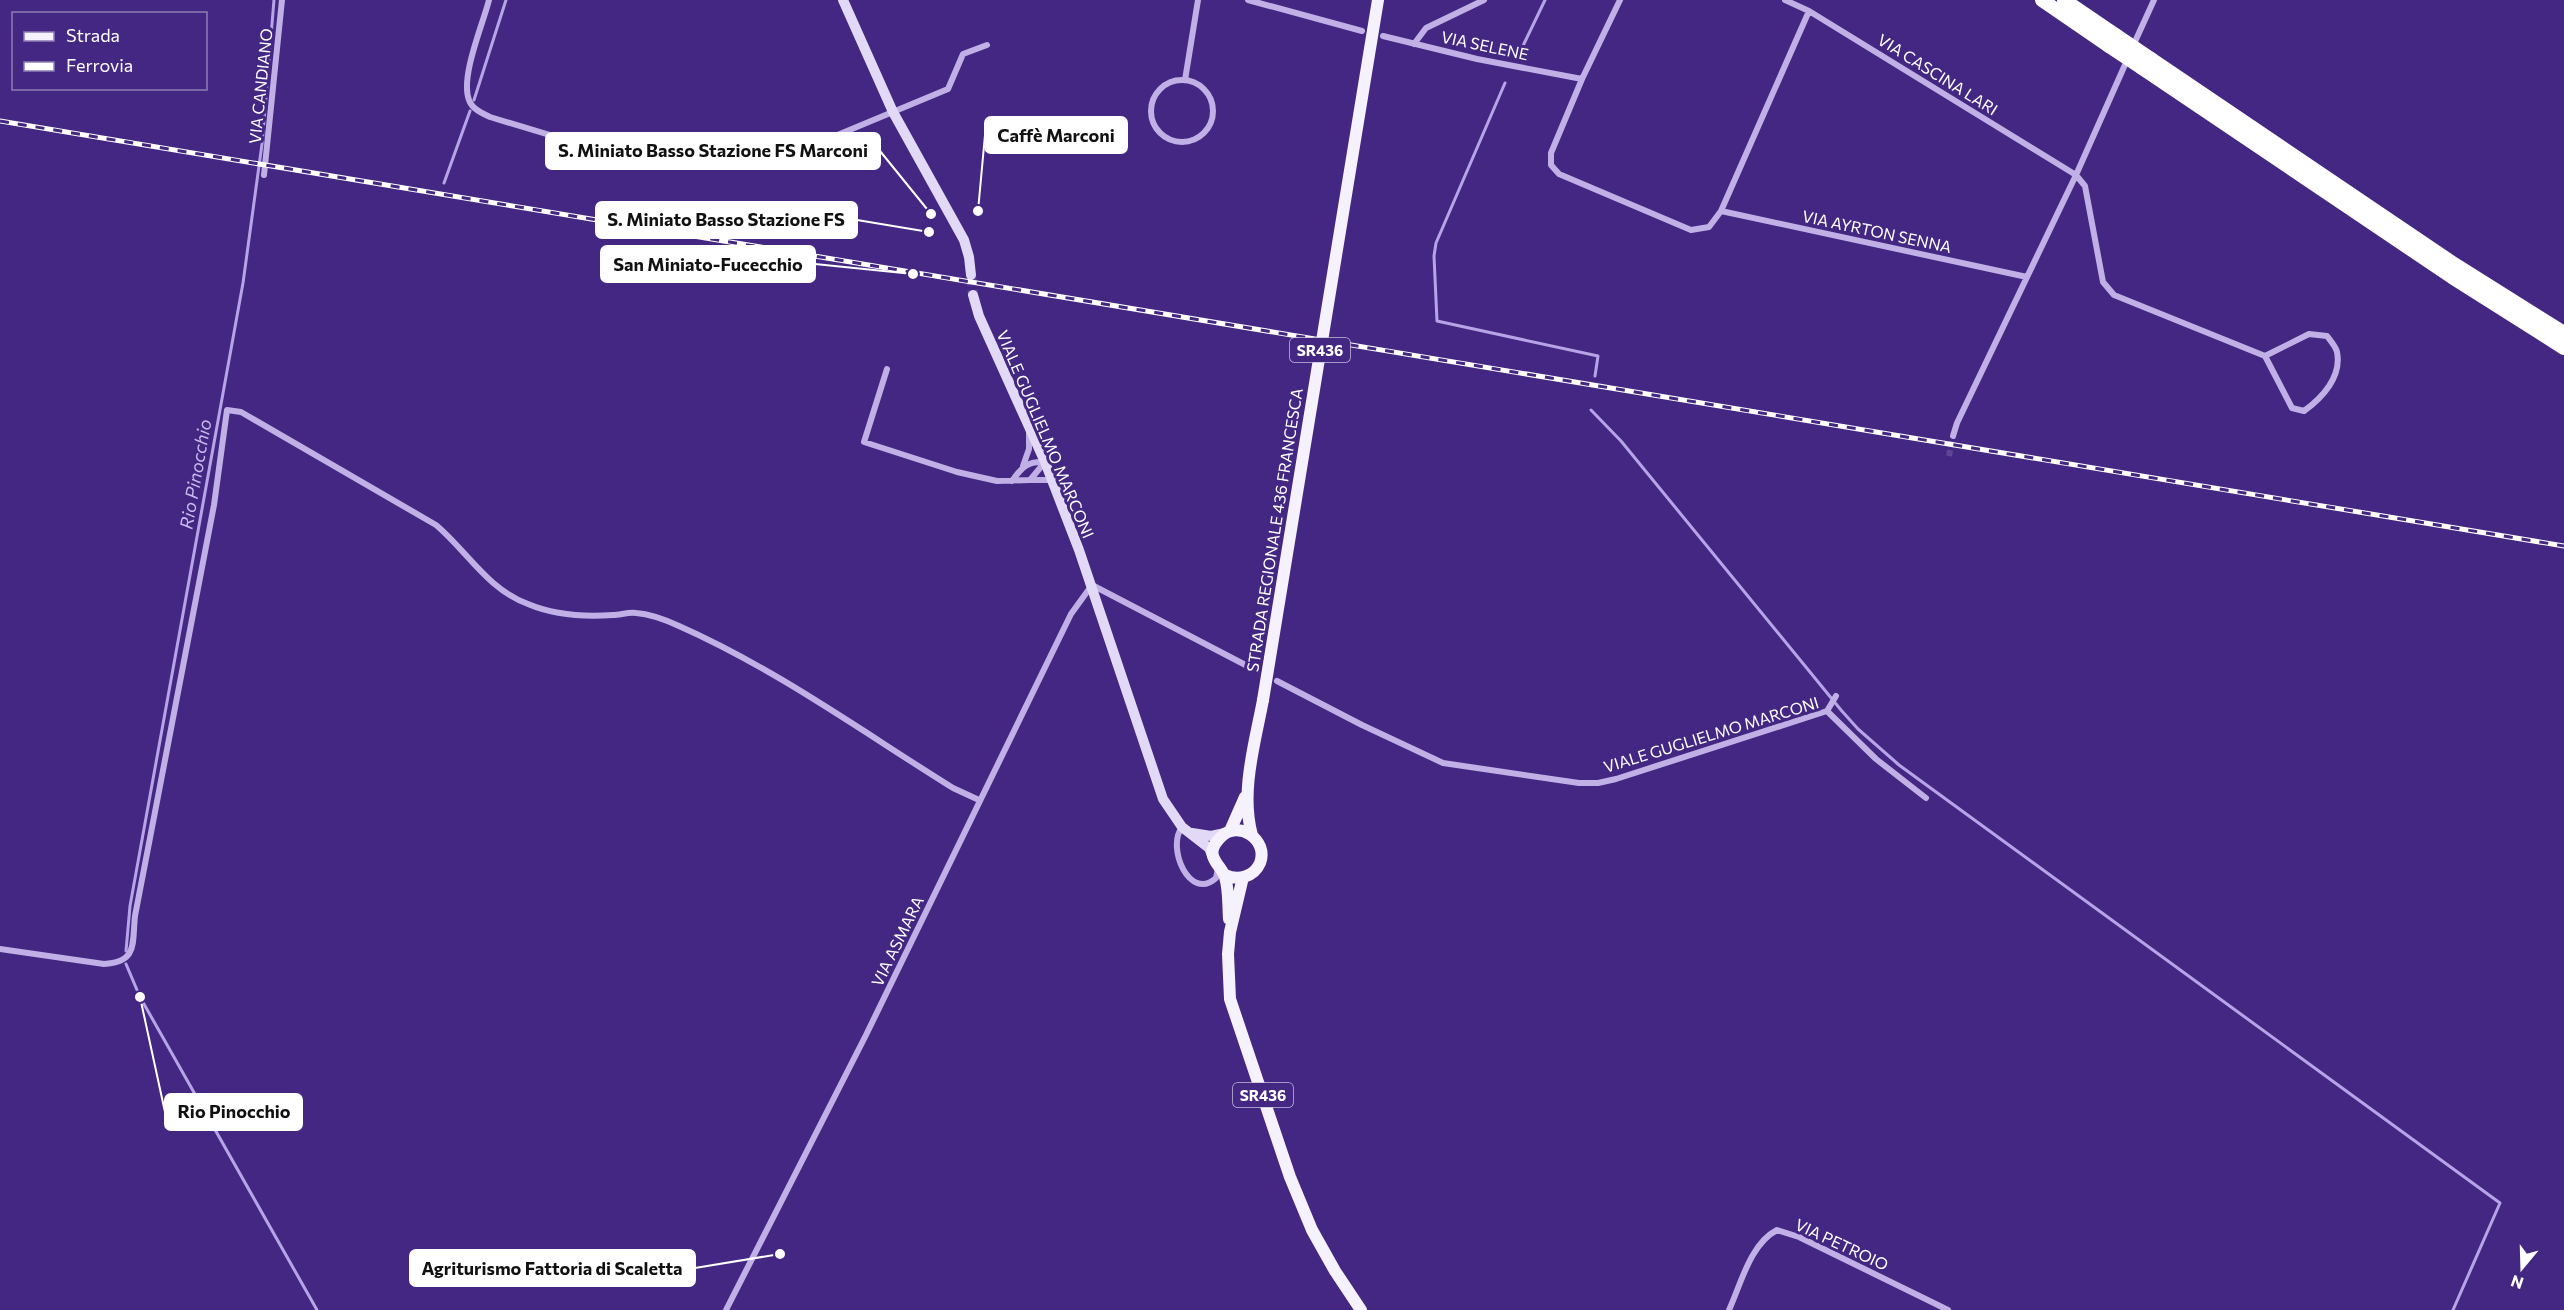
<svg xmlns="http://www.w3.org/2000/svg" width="2564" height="1310" viewBox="0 0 2564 1310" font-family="Commissioner,sans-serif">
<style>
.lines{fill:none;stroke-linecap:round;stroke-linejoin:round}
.stream{stroke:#b7a4e7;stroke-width:3}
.street-tunnel{stroke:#5f4795;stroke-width:6;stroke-dasharray:6 3;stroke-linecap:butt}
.secondary-tunnel{stroke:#5f4795;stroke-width:10;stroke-dasharray:10 5;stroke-linecap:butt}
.street{stroke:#c0b0e6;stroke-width:6}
.secondary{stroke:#e2d9f6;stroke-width:10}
.primary{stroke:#f5f1fd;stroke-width:12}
.highway{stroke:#fff;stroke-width:14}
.rail-casing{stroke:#fff;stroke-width:5}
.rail{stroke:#432782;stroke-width:3;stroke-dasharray:9;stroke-linecap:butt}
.primary-bridge{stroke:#f5f1fd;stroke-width:12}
.highway-bridge{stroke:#fff;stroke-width:14}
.labels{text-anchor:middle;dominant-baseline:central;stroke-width:6;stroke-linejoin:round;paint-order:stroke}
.shield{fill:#432782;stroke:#c7beda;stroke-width:1.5}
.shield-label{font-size:15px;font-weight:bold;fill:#fff}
.street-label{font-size:16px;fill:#fff;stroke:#432782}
.water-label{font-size:18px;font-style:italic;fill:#cabbee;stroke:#432782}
.leader{fill:none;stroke:#fff;stroke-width:2}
.callout-dot{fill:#fff;stroke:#432782;stroke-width:2}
.callout{fill:#fff;stroke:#fff;stroke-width:2}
.callout-label{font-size:18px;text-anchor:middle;font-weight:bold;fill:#111}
</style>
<rect width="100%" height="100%" fill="#432782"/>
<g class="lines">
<path class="stream" d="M1520,52L1545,0
M1505,83L1436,243L1434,256L1437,321L1598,356L1595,376
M474,100L506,0
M444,183L470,111
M1591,410L1621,441L1841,710L1858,729L1899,765L2500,1203L2453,1310
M126,951L130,906L243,283L262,144L274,0
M126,964L140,997L317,1310"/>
<path class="street-tunnel" d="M1949,456L1953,436"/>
<path class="secondary-tunnel" d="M971,275L973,295"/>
<path class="street" d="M489,0C483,24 460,77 469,100C472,109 482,113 490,117L636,161L755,163L775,161L948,89L963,54L987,45
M1248,0L1362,31
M1620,0L1582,79L1551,153V165L1559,174L1691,230L1709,227L1721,211L1809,11
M1785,0L1809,11L2076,175L2085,186L2103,282L2114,295L2265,356L2292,408L2304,411C2322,398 2342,377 2337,352C2336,347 2330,340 2327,336L2309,334L2265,356
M1383,36L1477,59L1582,79
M1414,44L1426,28L1484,0
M2133,46L2154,0
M1151 111a31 31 0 1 1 62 0a31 31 0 1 1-62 0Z
M1185,80L1198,0
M264,175L282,0
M1721,211L2027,277
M887,369L864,442L957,472L997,481L1030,480L1045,462
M1953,436L1957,423L2076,175L2128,58
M1023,466L1029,449V433
M1030,480H1052
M1012,481C1022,467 1027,461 1045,462
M1277,681L1362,725L1443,763L1579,783H1598L1616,779L1827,711
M1827,711L1876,759L1926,798
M1827,711L1836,696
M1182,827C1166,848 1190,902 1216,878L1218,869
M0,949L104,964C138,962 132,944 135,916L214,505L227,410L241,412L436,525C467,551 487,589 528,604C554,615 585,617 613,615C620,615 628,612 636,613C650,614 666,620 679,626C776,669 863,732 953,788L979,800
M726,1310L866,1035L1071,614L1092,585L1257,671
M1729,1310C1741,1284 1750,1244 1777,1230L1799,1237L1948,1310"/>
<path class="secondary" d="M843,0L893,112L964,240L969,257L971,275
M973,295L979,316L1045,462L1079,550L1163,799L1182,827L1209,848L1213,858
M1192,833L1211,836L1225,833"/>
<path class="primary" d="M1230,831L1245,797
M1252,835C1240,792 1255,743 1263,700
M1225,875C1238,881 1254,877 1260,863C1269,840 1238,819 1221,837C1201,856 1222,865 1225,877C1229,890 1228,906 1229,919
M1243,877L1230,932L1228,954L1230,999L1290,1177L1312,1230L1335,1271L1361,1310"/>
<path class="highway" d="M2042,0L2109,46
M2064,0L2117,36
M2151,59L2454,264L2564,333
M2142,68L2452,277L2564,348"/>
<defs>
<path id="rail" d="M0,121L2564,546"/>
</defs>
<use href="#rail" class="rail-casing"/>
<use href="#rail" class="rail"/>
<path class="primary-bridge" d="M1263,700L1378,0"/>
<path class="highway-bridge" d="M2117,36L2151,59
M2109,46L2142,68"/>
</g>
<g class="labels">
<g class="shield">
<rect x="1290" y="338" width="60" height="24" rx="4.5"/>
<rect x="1233" y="1083" width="60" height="24" rx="4.5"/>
</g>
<g class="shield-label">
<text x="1320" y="350">SR436</text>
<text x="1263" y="1095">SR436</text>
</g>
<g class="street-label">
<text transform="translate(1485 45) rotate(12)">VIA SELENE</text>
<text transform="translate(1938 74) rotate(32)">VIA CASCINA LARI</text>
<text transform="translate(260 86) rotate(-84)">VIA CANDIANO</text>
<text transform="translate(1877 231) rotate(12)">VIA AYRTON SENNA</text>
<text transform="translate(1046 434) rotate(67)">VIALE GUGLIELMO MARCONI</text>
<text transform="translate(1274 530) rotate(-81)">STRADA REGIONALE 436 FRANCESCA</text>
<text transform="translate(1711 734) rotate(-17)">VIALE GUGLIELMO MARCONI</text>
<text transform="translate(897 941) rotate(-64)">VIA ASMARA</text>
<text transform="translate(1842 1244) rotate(25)">VIA PETROIO</text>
</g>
<g class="water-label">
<text transform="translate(195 474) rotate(-80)">Rio Pinocchio</text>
</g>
</g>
<path class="leader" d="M978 211L985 135M931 214L880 151M929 232L857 220M913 274L815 264M140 997L165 1112M780 1254L695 1268"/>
<g class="callout-dot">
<circle cx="978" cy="211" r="6"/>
<circle cx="931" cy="214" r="6"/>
<circle cx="929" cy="232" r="6"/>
<circle cx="913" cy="274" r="6"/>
<circle cx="140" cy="997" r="6"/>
<circle cx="780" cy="1254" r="6"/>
</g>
<g class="callout">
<rect x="985" y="117" width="142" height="36" rx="6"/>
<rect x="546" y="133" width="334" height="36" rx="6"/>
<rect x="596" y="202" width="261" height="36" rx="6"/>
<rect x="601" y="246" width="214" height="36" rx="6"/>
<rect x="165" y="1094" width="137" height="36" rx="6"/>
<rect x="410" y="1250" width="285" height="36" rx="6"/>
</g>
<g class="callout-label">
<text x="1056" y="142">Caffè Marconi</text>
<text x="713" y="157">S. Miniato Basso Stazione FS Marconi</text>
<text x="726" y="226">S. Miniato Basso Stazione FS</text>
<text x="708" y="271">San Miniato-Fucecchio</text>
<text x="234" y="1118">Rio Pinocchio</text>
<text x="552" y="1275">Agriturismo Fattoria di Scaletta</text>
</g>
<rect x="12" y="12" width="195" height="78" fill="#432782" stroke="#8e7db4" stroke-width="1.5"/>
<rect x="24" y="32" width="30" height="9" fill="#f5f1fd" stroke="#8e7db4" stroke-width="1.5"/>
<text x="66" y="42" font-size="18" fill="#ffffff">Strada</text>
<rect x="24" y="62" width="30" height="9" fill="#ffffff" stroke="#8e7db4" stroke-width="1.5"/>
<text x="66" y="72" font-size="18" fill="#ffffff">Ferrovia</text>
<g transform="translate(2522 1268) rotate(199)" stroke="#432782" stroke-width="4.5" paint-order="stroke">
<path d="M0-4.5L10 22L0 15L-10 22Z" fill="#ffffff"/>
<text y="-9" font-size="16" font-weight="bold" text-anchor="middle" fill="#ffffff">N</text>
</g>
</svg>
